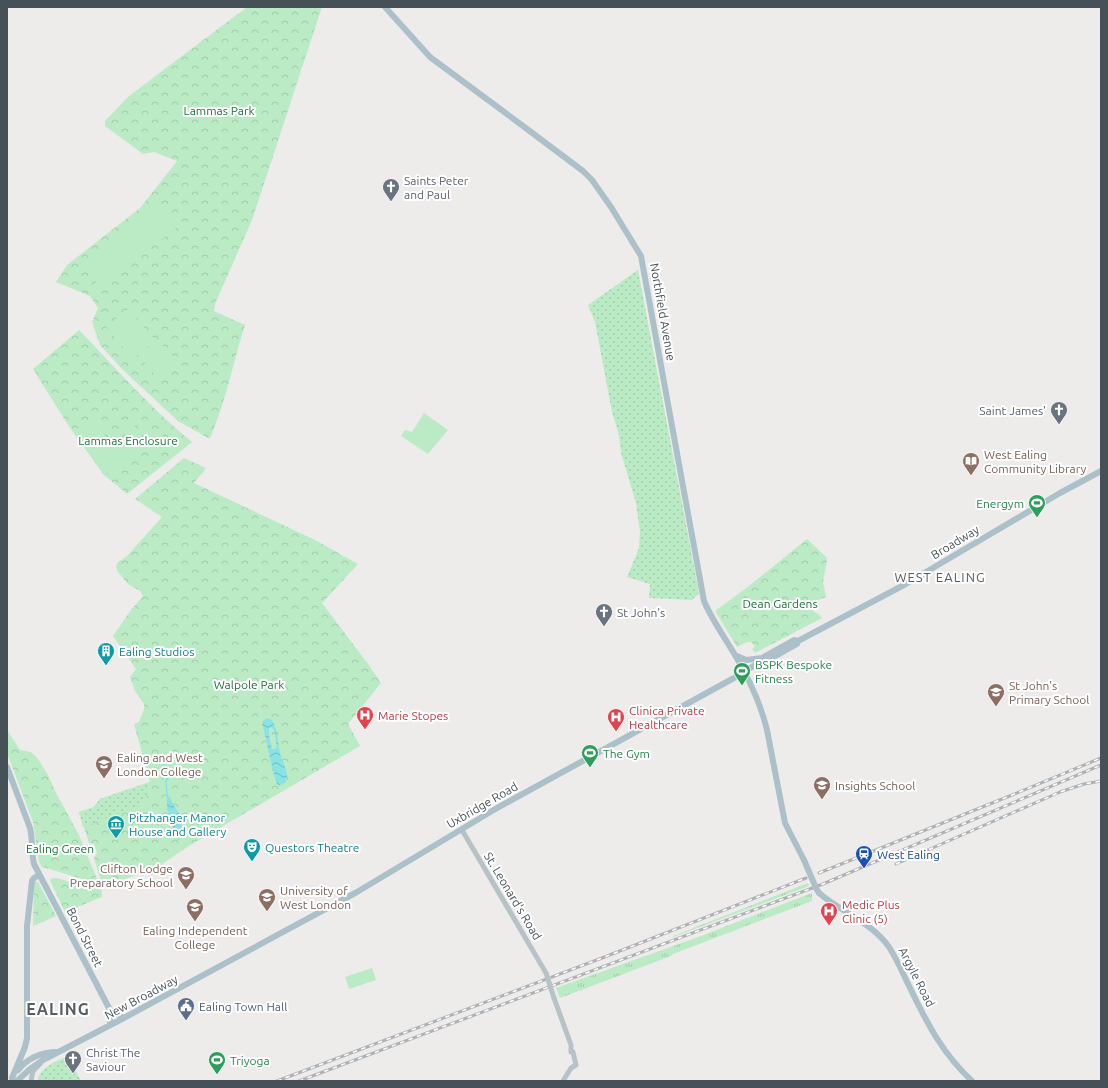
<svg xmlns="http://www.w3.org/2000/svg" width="1108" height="1088" viewBox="0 0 1108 1088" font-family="Ubuntu,sans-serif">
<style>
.grass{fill:url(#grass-tufts)}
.forest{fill:url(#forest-crowns)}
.garden{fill:url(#garden-dots)}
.pitch{fill:#baebc5}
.water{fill:url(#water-waves);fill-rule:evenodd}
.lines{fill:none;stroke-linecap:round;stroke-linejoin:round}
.stream{stroke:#89e2e5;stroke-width:1.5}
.minor{stroke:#b7c2c7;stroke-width:5}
.major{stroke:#acc0c9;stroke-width:6}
.rail-casing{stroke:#aeb2b5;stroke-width:3}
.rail{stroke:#fff;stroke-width:1.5;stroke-dasharray:4.5;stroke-linecap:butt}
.minor-bridge{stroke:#b7c2c7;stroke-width:5}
.major-bridge{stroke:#acc0c9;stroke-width:6}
.labels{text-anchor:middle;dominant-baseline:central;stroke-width:4;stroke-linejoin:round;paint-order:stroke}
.park-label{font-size:12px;fill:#1b7338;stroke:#fff}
.worship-label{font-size:12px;fill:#5b616d;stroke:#fff;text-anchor:start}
.street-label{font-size:12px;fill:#455157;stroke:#fff}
.education-label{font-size:12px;fill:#785e54;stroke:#fff;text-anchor:start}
.leisure-label{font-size:12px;fill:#27864d;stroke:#fff;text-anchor:start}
.culture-label{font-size:12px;fill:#0d838f;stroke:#fff;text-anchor:start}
.health-label{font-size:12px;fill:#be3a42;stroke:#fff;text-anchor:start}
.transit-label{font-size:12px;fill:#164399;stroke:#fff;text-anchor:start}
.service-label{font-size:12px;fill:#4e5e75;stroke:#fff;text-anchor:start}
.neighbourhood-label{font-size:13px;letter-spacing:1px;fill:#585d60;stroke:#fff}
.district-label{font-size:16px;font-weight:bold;letter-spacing:1px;fill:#585d60;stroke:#fff}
</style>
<defs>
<pattern id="grass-tufts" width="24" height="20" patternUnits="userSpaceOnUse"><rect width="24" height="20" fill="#baebc5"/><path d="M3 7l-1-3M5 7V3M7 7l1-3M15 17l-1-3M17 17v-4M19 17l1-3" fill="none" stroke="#a1cbab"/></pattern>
<pattern id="forest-crowns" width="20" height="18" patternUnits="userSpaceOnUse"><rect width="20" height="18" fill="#baebc5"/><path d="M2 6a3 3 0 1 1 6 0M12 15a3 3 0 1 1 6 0" fill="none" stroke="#a1cbab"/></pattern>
<pattern id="garden-dots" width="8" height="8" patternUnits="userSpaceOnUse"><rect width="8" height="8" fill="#baebc5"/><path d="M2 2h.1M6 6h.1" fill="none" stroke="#a1cbab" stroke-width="1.8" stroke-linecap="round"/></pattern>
<pattern id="water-waves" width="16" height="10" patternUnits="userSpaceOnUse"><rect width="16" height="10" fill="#89e2e5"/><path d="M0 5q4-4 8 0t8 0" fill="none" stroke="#72babc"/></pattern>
</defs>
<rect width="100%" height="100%" fill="#eeebeb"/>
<path class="grass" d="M808,883L809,886L673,937V936Z
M812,893V901L673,954L671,956L560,998L556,988L701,936Z"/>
<path class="forest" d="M247,7H322L252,220L215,304L214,311L245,325C233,362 226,402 210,438H208L178,421L123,370L100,345L92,322L98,308L90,296L56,282L67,265L140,208L177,161L154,152L143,154L105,126V121L129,96Z
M79,330C116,368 151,409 192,442L127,494L104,475L68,425L33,369Z
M184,458L206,468L194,483L315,540L358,564L322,603L368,664L381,683L348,724L360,746L187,847L161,865L108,886L102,884L94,858L97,853L94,844L89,843L79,812L94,807L100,799L150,782L134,724L139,722L144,709V704L135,691L130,677L136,669L113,636L131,610L143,596L140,591L128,584L118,572L116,567L118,562L127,556L162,517L135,499Z
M807,539L826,557L827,561L823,582L826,597L816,601L813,604L814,612L818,614L822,618L755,653L752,649L754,648V645L751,642H747L737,647L715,611L749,586Z
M7,730L20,750L31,752L38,759L48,775L56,793L79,835L99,884L46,868L42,867L39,862L33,822L7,753Z
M56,878L102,890V897L65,912L50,880L51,879Z
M34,882H38L56,916L33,926Z"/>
<path class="garden" d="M650,269H652L662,275L653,282L651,281Z
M638,270L699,593L692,600L649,598L650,584L627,577L639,548L640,532L636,503L621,453L619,435L612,412L595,322L588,305Z
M150,782L144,804L83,827L79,812L94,807L100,799Z
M68,1056L81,1081H38C39,1067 57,1061 68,1056Z"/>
<path class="pitch" d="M158,204L176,228L100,288L82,263Z
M128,309L155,340L133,359L106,327Z
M157,339L176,360L157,377L139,356Z
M424,413L448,430L428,454L401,436L405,430L412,432Z
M91,418L108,439L115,434L131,454L105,475L73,432Z
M128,419L140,432L134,438L122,425Z
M156,430L169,443L162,449L150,436Z
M147,438L160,451L154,457L141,444Z
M372,968L376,980L349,989L345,977Z"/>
<path class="water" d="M267,718L272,720C279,733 277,747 282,760C284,765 288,772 287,778C286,783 283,785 278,785C274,781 266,737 263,727V721ZM271,727L274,730L277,747L275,749H272L269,735V728Z
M167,796L170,797C172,805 180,812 182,820C183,827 179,833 180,839L177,840L167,809Z"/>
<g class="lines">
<path class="stream" d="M161,761L168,770L166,782L167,796"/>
<path class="minor" d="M462,830L546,973
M554,998L571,1045V1052
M31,1081L33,1071L40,1064
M563,1081L571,1068L576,1065L573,1052"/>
<path class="major" d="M385,7L430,57L523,126L583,171L592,180L611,207L641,256L704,601C712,620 725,638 735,655C748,677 761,705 767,730L785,823L804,860
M737,656L746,660L762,658
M760,662L762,658L794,640L798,641
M7,767L30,828C33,840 31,852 34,864L110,1010V1025
M819,893C841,912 871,922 889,947C898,961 904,976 911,990C928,1025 943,1054 972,1081
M110,1010L124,1018
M18,1070C28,1058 40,1052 57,1052
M12,1078L25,1047L27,1038V926L32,881L34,878L39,875
M17,1081L30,1069L43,1060L122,1019L357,892L497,808L734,678L760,662H765L797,644L798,641L904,585L1060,493L1101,471"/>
<defs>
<path id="rail" d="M896,864L1060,792L1084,784L1101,781
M819,873L1012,795L1101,758
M277,1081L602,958L806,878
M299,1081L823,884L1101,765"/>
</defs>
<use href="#rail" class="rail-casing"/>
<use href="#rail" class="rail"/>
<path class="minor-bridge" d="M546,973L554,998"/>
<path class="major-bridge" d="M804,860L816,888L819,893"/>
</g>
<defs>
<symbol id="church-pin" viewBox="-11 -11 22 30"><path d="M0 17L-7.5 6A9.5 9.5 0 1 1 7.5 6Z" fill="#6b7280" stroke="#fff"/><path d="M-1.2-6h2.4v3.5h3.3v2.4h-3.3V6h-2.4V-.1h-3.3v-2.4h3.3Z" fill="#fff"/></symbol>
<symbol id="library-pin" viewBox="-11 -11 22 30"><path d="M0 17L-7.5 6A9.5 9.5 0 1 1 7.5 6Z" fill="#8d6e63" stroke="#fff"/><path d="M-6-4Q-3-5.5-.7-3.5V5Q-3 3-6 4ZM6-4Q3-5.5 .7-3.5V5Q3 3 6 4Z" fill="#fff"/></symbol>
<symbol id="stadium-pin" viewBox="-11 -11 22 30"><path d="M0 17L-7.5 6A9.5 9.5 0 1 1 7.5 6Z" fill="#2e9e5b" stroke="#fff"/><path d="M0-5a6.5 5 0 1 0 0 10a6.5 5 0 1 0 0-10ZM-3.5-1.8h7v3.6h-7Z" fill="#fff"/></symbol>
<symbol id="building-pin" viewBox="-11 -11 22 30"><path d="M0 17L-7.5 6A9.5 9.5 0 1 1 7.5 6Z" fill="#0f9aa8" stroke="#fff"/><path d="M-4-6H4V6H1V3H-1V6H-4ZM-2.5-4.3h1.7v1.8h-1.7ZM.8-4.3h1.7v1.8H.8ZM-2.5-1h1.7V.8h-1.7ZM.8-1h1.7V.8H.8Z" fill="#fff"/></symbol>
<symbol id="school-pin" viewBox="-11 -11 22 30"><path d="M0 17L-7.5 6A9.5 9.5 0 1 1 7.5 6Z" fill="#8d6e63" stroke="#fff"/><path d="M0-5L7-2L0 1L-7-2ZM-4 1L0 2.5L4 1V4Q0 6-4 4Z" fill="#fff"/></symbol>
<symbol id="hospital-pin" viewBox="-11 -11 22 30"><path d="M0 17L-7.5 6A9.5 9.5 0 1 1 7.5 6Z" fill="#e0444e" stroke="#fff"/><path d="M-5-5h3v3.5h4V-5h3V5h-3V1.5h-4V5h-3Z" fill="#fff"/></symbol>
<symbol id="university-pin" viewBox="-11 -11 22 30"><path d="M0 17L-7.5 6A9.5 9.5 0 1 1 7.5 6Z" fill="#8d6e63" stroke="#fff"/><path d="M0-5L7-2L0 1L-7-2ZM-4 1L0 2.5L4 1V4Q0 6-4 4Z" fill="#fff"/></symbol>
<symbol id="museum-pin" viewBox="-11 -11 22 30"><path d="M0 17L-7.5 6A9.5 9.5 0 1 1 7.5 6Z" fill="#0f9aa8" stroke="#fff"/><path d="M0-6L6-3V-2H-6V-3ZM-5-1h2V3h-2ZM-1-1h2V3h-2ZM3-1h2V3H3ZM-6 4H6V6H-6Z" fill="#fff"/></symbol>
<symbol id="theatre-pin" viewBox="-11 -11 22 30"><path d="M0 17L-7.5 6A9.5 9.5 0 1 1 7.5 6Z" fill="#0f9aa8" stroke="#fff"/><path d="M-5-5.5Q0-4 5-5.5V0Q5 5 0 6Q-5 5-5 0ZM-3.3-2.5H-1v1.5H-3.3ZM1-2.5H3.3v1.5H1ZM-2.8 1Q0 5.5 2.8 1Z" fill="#fff"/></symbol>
<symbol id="station-pin" viewBox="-11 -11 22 30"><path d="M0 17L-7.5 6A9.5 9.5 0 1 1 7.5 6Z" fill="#1a4fb4" stroke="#fff"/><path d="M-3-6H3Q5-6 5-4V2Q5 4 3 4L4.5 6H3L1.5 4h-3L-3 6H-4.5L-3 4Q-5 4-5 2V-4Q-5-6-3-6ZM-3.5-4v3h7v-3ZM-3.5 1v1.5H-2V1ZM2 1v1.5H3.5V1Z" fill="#fff"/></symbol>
<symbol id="civic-pin" viewBox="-11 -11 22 30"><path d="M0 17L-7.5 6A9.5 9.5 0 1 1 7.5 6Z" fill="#5c6f8a" stroke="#fff"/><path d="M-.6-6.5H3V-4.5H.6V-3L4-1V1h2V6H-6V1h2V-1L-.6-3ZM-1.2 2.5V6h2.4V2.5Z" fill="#fff"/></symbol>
</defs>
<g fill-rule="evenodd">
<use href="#church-pin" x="381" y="177" width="20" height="27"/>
<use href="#church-pin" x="1049" y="400" width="20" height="27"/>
<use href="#library-pin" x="961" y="451" width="20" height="27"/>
<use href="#stadium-pin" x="1027" y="493" width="20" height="27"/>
<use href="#church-pin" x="594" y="602" width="20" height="27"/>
<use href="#building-pin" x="96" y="641" width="20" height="27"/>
<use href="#stadium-pin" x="732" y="661" width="20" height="27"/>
<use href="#school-pin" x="986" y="682" width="20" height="27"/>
<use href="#hospital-pin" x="355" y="705" width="20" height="27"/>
<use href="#hospital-pin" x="606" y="707" width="20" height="27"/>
<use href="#stadium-pin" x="580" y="743" width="20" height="27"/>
<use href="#university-pin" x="94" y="754" width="20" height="27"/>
<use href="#school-pin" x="812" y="775" width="20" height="27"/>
<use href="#museum-pin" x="106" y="814" width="20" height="27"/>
<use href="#theatre-pin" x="242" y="837" width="20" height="27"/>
<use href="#station-pin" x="854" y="844" width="20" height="27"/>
<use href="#school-pin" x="176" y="865" width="20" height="27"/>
<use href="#university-pin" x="257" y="887" width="20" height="27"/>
<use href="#school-pin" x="185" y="897" width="20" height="27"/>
<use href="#hospital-pin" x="819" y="901" width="20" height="27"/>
<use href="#civic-pin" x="176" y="996" width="20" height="27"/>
<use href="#church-pin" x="63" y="1049" width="20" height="27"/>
<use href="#stadium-pin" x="207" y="1050" width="20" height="27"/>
</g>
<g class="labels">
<g class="park-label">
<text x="219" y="110">Lammas Park</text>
<text x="128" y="440">Lammas Enclosure</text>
<text x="780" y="603">Dean Gardens</text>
<text x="249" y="684">Walpole Park</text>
<text x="60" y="848">Ealing Green</text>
</g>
<g class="worship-label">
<text x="404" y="180">Saints Peter<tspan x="404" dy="14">and Paul</tspan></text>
<text x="1046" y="410" text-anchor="end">Saint James'</text>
<text x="617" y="612">St John's</text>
<text x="86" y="1052">Christ The<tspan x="86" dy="14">Saviour</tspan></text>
</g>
<g class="street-label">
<text transform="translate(663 312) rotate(80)">Northfield Avenue</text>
<text transform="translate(955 542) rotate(-31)">Broadway</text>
<text transform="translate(482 805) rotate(-30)">Uxbridge Road</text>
<text transform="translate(513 896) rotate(59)">St. Leonard's Road</text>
<text transform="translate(85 937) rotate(63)">Bond Street</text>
<text transform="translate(917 977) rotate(63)">Argyle Road</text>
<text transform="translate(141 997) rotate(-28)">New Broadway</text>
</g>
<g class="education-label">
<text x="984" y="454">West Ealing<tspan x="984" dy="14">Community Library</tspan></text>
<text x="1009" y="685">St John's<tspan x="1009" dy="14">Primary School</tspan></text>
<text x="117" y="757">Ealing and West<tspan x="117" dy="14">London College</tspan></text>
<text x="835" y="785">Insights School</text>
<text x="173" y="868" text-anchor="end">Clifton Lodge<tspan x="173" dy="14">Preparatory School</tspan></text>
<text x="280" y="890">University of<tspan x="280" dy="14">West London</tspan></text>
<text x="195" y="930" text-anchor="middle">Ealing Independent<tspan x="195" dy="14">College</tspan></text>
</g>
<g class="leisure-label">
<text x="1024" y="503" text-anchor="end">Energym</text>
<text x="755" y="664">BSPK Bespoke<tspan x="755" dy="14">Fitness</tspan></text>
<text x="603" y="753">The Gym</text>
<text x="230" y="1060">Triyoga</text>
</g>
<g class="culture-label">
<text x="119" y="651">Ealing Studios</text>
<text x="129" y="817">Pitzhanger Manor<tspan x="129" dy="14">House and Gallery</tspan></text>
<text x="265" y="847">Questors Theatre</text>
</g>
<g class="health-label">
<text x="629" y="710">Clinica Private<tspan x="629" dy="14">Healthcare</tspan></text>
<text x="378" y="715">Marie Stopes</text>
<text x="842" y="904">Medic Plus<tspan x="842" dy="14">Clinic (5)</tspan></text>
</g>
<g class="transit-label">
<text x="877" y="854">West Ealing</text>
</g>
<g class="service-label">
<text x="199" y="1006">Ealing Town Hall</text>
</g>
<g class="neighbourhood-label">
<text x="940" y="577">WEST EALING</text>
</g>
<g class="district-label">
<text x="58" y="1009">EALING</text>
</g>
</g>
<rect width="1108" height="1088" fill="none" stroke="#455157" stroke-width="16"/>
</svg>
